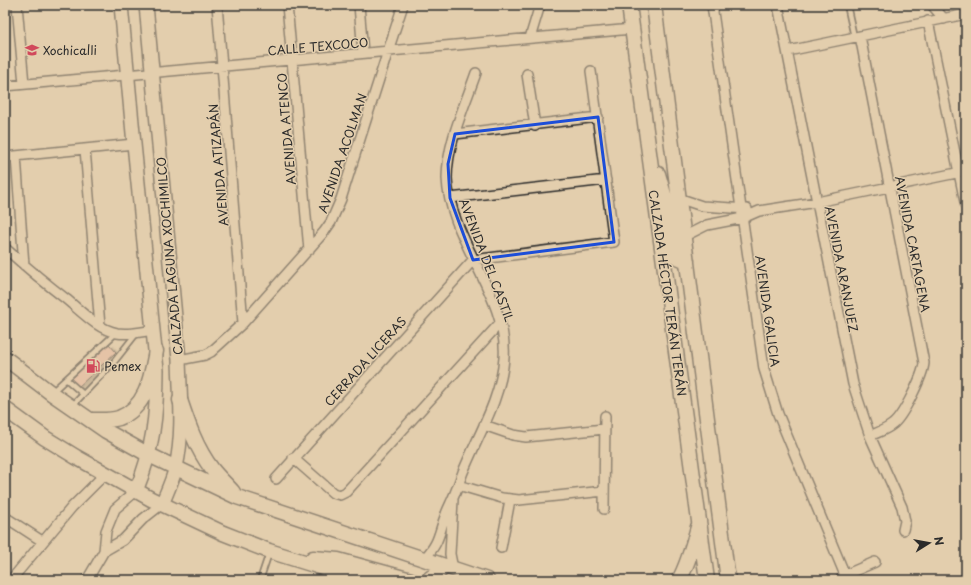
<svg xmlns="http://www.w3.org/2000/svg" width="971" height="585" viewBox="0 0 971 585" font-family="'Playpen Sans',sans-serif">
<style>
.building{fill:#e7b59e;stroke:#2b2b2b;filter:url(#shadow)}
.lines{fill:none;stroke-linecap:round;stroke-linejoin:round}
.lane-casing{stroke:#2b2b2b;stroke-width:8}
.street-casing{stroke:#2b2b2b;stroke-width:12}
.secondary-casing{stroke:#2b2b2b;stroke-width:16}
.primary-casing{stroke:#2b2b2b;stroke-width:17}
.lane{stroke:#e3cead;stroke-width:4.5}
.street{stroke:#e3cead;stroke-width:9}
.secondary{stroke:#e3cead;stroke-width:13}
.primary{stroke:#e3cead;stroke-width:14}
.marked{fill:none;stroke:#1d4ed8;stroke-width:3;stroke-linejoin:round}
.labels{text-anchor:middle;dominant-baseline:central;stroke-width:3;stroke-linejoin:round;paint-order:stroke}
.street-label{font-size:12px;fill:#2b2b2b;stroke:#e3cead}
.poi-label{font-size:12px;fill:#2b2b2b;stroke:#e3cead;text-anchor:start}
</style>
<defs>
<filter id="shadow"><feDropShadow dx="3.5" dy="2" stdDeviation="1" flood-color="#0004"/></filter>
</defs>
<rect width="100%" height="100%" fill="#e3cead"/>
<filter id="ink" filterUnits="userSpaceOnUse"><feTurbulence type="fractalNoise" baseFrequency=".025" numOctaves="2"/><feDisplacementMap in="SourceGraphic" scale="8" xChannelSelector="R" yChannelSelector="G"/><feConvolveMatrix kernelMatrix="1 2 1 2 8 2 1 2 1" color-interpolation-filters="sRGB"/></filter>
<g filter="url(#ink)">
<path class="building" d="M109,344L116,352L77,388L70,380Z"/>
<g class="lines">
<defs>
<path id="lane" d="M847,5L854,37
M66,379L83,394
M52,392L116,333
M72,406L114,362L136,334
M260,580L269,553"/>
<path id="street" d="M17,5L24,84
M217,5L243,323
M287,5L309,250
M359,5L363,53
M712,5L764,369L778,414L845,575
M778,5L853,384L870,436L902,507L905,521L903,530
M932,5L944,19
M928,21L966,207
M860,36L924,363C923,376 903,416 893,424C886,430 878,432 870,436
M530,38L540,5
M788,51L966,14
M527,74L535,126
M5,86L632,29
M455,134L598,117
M85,149L100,326
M16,156L24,265
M5,157L134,144
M450,198L606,180
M678,198L702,206L747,209
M683,237L707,225L743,218L759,211L817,202L966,171
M5,248C25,266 45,283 66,299C81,311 97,329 117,333C129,335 141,332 153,330
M179,360L205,355L211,352L243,323L324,232L331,222L341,199L388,51L403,5
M484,425L513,435L526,437L604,429
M293,458L333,493L340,495L346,492L500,323
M276,479L473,260L614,242L591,71
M458,485L502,498L519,500L604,491
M453,500L450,554L453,569
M604,509L605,416
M5,517L42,541
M501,548L510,500
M104,551L123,540L143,519L162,504
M424,559C440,542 438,535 446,514C448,508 451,503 453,498C457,489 460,480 463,472C478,435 501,399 504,358C509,297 449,240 447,178C447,143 465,105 476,73
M11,580L72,507L105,474
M87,580L104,551L106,531L115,509L136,491
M840,580L845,575L875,562"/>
<path id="secondary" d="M121,5L134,144L157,370C157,415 153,450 136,491
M146,5L179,360C180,395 184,432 176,467C173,479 167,492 162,504"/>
<path id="primary" d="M629,5L707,580
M654,5L707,419L728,580
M658,174L665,198L673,254L675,256L687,261
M5,358L51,393L106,431L149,455L237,497L487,580
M180,400C188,424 196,448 212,469C218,477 226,484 233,492
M5,409L45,438L76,457L151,499L223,533L269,551L362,580
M91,420C100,420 110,421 119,418C147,407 151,377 156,351
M313,558L338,560L411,580
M428,580L446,566
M679,580C688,564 693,545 698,527"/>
</defs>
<use href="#lane" class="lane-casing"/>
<use href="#street" class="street-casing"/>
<use href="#secondary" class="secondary-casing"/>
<use href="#primary" class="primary-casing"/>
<use href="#lane" class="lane"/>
<use href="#street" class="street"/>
<use href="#secondary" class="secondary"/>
<use href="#primary" class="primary"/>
</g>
</g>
<path d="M0 0H971V585H0ZM598,117L614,242L473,260L450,198L448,164L455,134Z" fill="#e3cead" fill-opacity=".55" fill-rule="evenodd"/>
<path class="marked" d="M598,117L614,242L473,260L450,198L448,164L455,134Z"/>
<defs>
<symbol id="school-bare" viewBox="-9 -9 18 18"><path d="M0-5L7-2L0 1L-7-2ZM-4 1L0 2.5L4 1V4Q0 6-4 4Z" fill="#d1495b" stroke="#e3cead" stroke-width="2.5" paint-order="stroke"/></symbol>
<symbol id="fuel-bare" viewBox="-9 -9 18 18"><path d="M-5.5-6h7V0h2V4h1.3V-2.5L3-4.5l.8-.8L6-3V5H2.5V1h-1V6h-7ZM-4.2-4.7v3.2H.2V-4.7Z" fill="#d1495b" stroke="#e3cead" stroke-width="2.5" paint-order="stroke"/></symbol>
</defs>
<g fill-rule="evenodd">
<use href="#school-bare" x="22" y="40" width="20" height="20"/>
<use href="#fuel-bare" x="83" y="356" width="20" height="20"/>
</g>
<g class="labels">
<g class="street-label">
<text transform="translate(318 46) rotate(-5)">CALLE TEXCOCO</text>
<text transform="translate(286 129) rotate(-95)">AVENIDA ATENCO</text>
<text transform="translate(342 153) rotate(-71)">AVENIDA ACOLMAN</text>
<text transform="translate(218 165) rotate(-95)">AVENIDA ATIZAPÁN</text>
<text transform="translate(913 244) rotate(79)">AVENIDA CARTAGENA</text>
<text transform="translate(169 256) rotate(-95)">CALZADA LAGUNA XOCHIMILCO</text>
<text transform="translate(487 260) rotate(69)">AVENIDA DEL CASTIL</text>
<text transform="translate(842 269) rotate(79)">AVENIDA ARANJUEZ</text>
<text transform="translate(668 293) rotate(82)">CALZADA HÉCTOR TERÁN TERÁN</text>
<text transform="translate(768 311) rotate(82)">AVENIDA GALICIA</text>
<text transform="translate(365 361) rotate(-48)">CERRADA LICERAS</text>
</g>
<g class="poi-label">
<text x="43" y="50">Xochicalli</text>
<text x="104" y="366">Pemex</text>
</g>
</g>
<rect width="971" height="585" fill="none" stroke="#e3cead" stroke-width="20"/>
<rect x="10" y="10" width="951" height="565" fill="none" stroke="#2b2b2b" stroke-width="1.5" filter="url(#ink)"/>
<g transform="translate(929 543) rotate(79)" stroke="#e3cead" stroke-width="3" paint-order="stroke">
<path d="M0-3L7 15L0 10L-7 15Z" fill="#2b2b2b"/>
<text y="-6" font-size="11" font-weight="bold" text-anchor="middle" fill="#2b2b2b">N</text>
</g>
</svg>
